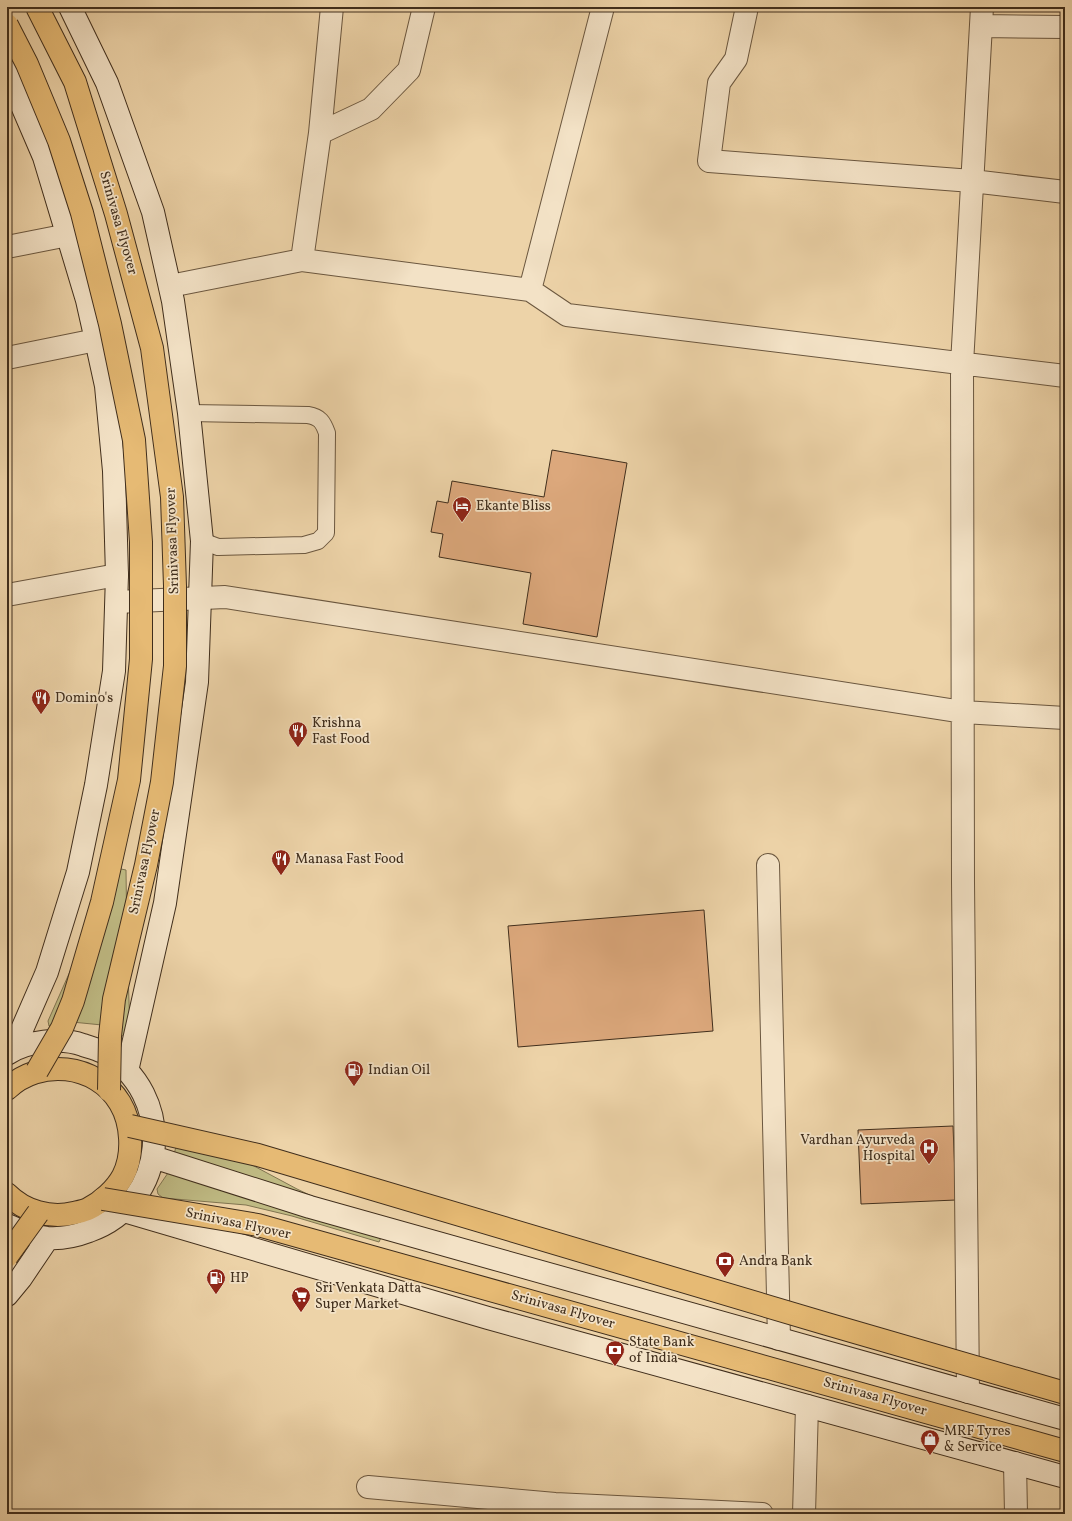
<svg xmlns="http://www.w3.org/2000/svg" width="1072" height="1521" viewBox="0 0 1072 1521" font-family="Vollkorn,serif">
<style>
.green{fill:#bfba83;stroke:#807450}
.building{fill:#dca87c;stroke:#402e1c}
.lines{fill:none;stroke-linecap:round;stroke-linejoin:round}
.lane-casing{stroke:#6b573f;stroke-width:18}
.street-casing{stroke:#6b573f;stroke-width:24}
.secondary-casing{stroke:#402e1c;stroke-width:24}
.primary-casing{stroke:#402e1c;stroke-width:24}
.lane{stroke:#f3e2c6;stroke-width:16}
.street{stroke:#f3e2c6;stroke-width:22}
.secondary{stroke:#f3e2c6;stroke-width:22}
.primary{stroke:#e6ba74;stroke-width:22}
.primary-bridge-casing{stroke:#402e1c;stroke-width:24;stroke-linecap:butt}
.primary-bridge{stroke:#e6ba74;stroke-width:22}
.labels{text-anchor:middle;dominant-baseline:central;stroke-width:3.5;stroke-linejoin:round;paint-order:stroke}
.street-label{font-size:14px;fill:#402e1c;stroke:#f3e2c6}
.poi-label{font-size:14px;fill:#402e1c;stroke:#f3e2c6;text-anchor:start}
</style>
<rect width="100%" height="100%" fill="#edd3a8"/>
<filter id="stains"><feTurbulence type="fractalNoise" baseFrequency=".005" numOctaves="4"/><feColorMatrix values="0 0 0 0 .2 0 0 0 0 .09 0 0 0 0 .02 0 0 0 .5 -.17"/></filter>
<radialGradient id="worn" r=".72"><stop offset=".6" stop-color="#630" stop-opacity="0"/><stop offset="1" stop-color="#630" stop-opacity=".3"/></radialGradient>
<path class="green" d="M116,868L126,870L127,945L130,1029L127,1034L122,1036L102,1025L72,1022L49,1026L48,1021Z
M181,1127L297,1189L384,1231L379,1242L292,1216L246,1205L163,1198L158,1194L157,1189L170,1170Z"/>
<path class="building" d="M552,450L627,463L597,637L523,624L531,573L439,557L443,534L431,532L437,501L448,503L452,481L544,497Z
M704,910L713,1031L518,1047L508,926Z
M953,1126L956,1200L861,1204L858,1130Z"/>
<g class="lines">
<defs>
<path id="lane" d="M189,413L308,415C320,417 323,422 327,433L326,533L318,541L304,545L218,547L202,541"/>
<path id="street" d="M747,7L736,59L719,83L709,161L972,181L1065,192
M981,26L1065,27
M320,133L371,109L409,70L424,7
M7,247L68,235
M302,260L320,133L332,7
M170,286L302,260L530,290L567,315L1065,376
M530,290L603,7
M7,358L96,340
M7,595L117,575
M117,602L225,597L963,712L1065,718
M768,865L779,1339
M968,1392L963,882L962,364L982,7
M1015,1463L1016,1514
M368,1487L555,1504L762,1514
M804,1514L807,1406"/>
<path id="secondary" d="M70,7L107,83L153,212L173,301L189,413L202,541L197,682L165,903L127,1071
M7,71L44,157L87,300L96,340L106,386L114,471L117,575L114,671L96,785L78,872L47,972L13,1050
M7,1054C26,1041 61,1037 83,1045C89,1047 97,1049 103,1052C177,1094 169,1203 89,1231C76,1236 61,1239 47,1238C33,1236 20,1231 7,1225
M153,1157L310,1207L1065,1419
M124,1211L488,1318L1065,1477
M7,1295L21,1278L48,1238"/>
<path id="primary" d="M7,1089C39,1058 96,1063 120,1103C132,1123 134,1155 123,1176C116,1189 102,1202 88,1209C84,1211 78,1212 74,1213C50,1219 24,1211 7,1194"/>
</defs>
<use href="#lane" class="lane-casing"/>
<use href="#street" class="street-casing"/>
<use href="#secondary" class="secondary-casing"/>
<use href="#primary" class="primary-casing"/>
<use href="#lane" class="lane"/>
<use href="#street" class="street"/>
<use href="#secondary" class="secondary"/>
<use href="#primary" class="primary"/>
<defs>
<path id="primary-bridge" d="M37,7L75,82L116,214L152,348L172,497L175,586V666L162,782L146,865L114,999L110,1036L109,1090
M7,25L27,64L59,141L82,213L110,324L134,440L141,542V659L129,780L102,902L73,1001L62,1028L37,1071
M130,1126L258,1155L827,1324L1065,1393
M103,1199L258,1225L1065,1451
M7,1256L38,1213"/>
</defs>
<use href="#primary-bridge" class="primary-bridge-casing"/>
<use href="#primary-bridge" class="primary-bridge"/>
</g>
<defs>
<symbol id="hotel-pin" viewBox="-11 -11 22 30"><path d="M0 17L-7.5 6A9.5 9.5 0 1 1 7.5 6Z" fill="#8f2418" stroke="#f3e2c6"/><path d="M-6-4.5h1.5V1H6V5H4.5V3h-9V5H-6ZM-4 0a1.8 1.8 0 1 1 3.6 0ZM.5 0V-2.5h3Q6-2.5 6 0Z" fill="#fff"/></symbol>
<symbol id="restaurant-pin" viewBox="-11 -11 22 30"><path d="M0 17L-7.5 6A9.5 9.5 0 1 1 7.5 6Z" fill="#8f2418" stroke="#f3e2c6"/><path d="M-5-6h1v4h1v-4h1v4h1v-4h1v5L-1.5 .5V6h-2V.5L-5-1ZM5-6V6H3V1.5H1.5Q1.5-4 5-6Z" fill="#fff"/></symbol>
<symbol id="fuel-pin" viewBox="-11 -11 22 30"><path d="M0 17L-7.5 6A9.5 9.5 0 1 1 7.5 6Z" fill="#8f2418" stroke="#f3e2c6"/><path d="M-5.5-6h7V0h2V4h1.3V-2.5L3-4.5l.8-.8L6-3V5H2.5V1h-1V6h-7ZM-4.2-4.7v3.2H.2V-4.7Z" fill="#fff"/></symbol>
<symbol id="hospital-pin" viewBox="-11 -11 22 30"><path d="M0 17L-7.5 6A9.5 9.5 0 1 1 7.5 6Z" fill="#8f2418" stroke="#f3e2c6"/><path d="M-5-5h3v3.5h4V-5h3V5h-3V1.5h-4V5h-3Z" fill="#fff"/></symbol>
<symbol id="bank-pin" viewBox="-11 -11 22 30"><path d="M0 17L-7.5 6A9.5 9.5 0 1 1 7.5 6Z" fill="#8f2418" stroke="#f3e2c6"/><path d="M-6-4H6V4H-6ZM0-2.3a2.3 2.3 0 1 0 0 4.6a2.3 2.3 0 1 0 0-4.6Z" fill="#fff"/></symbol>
<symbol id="supermarket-pin" viewBox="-11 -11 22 30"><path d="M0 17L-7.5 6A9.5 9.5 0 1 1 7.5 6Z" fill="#8f2418" stroke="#f3e2c6"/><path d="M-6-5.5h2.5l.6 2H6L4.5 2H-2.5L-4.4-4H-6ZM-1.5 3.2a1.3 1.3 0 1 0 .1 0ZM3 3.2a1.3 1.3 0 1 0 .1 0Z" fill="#fff"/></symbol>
<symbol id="shop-pin" viewBox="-11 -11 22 30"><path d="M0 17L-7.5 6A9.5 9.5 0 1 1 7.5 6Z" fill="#8f2418" stroke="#f3e2c6"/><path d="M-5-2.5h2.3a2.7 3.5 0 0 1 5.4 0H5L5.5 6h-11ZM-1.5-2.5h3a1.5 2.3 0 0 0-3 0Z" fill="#fff"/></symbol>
</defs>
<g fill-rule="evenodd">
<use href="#hotel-pin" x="451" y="495" width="22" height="30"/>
<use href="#restaurant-pin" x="30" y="687" width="22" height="30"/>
<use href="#restaurant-pin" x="287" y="720" width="22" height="30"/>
<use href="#restaurant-pin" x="270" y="848" width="22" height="30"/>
<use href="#fuel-pin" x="343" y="1059" width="22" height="30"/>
<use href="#hospital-pin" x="918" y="1137" width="22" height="30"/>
<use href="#bank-pin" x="714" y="1250" width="22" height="30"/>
<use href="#fuel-pin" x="205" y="1267" width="22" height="30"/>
<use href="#supermarket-pin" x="290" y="1285" width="22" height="30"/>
<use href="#bank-pin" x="604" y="1339" width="22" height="30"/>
<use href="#shop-pin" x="919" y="1428" width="22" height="30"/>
</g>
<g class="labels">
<g class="street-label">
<text transform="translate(118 223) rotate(74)">Srinivasa Flyover</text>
<text transform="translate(173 541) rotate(-92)">Srinivasa Flyover</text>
<text transform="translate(145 862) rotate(-78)">Srinivasa Flyover</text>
<text transform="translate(238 1224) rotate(12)">Srinivasa Flyover</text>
<text transform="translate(563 1310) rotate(16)">Srinivasa Flyover</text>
<text transform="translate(875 1397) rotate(16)">Srinivasa Flyover</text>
</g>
<g class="poi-label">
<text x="476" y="506">Ekante Bliss</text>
<text x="55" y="698">Domino's</text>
<text x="312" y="723">Krishna<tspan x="312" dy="16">Fast Food</tspan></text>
<text x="295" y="859">Manasa Fast Food</text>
<text x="368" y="1070">Indian Oil</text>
<text x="915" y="1140" text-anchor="end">Vardhan Ayurveda<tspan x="915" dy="16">Hospital</tspan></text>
<text x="739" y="1261">Andra Bank</text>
<text x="230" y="1278">HP</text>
<text x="315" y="1288">Sri Venkata Datta<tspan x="315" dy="16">Super Market</tspan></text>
<text x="629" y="1342">State Bank<tspan x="629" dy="16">of India</tspan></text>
<text x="944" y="1431">MRF Tyres<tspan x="944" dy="16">&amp; Service</tspan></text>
</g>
</g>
<rect width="1072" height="1521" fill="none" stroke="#edd3a8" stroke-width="24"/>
<rect x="8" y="8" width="1056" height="1505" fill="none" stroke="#402e1c" stroke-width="2"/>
<rect x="12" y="12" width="1048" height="1497" fill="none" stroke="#402e1c"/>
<rect width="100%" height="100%" filter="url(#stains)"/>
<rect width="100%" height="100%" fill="url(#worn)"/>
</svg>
